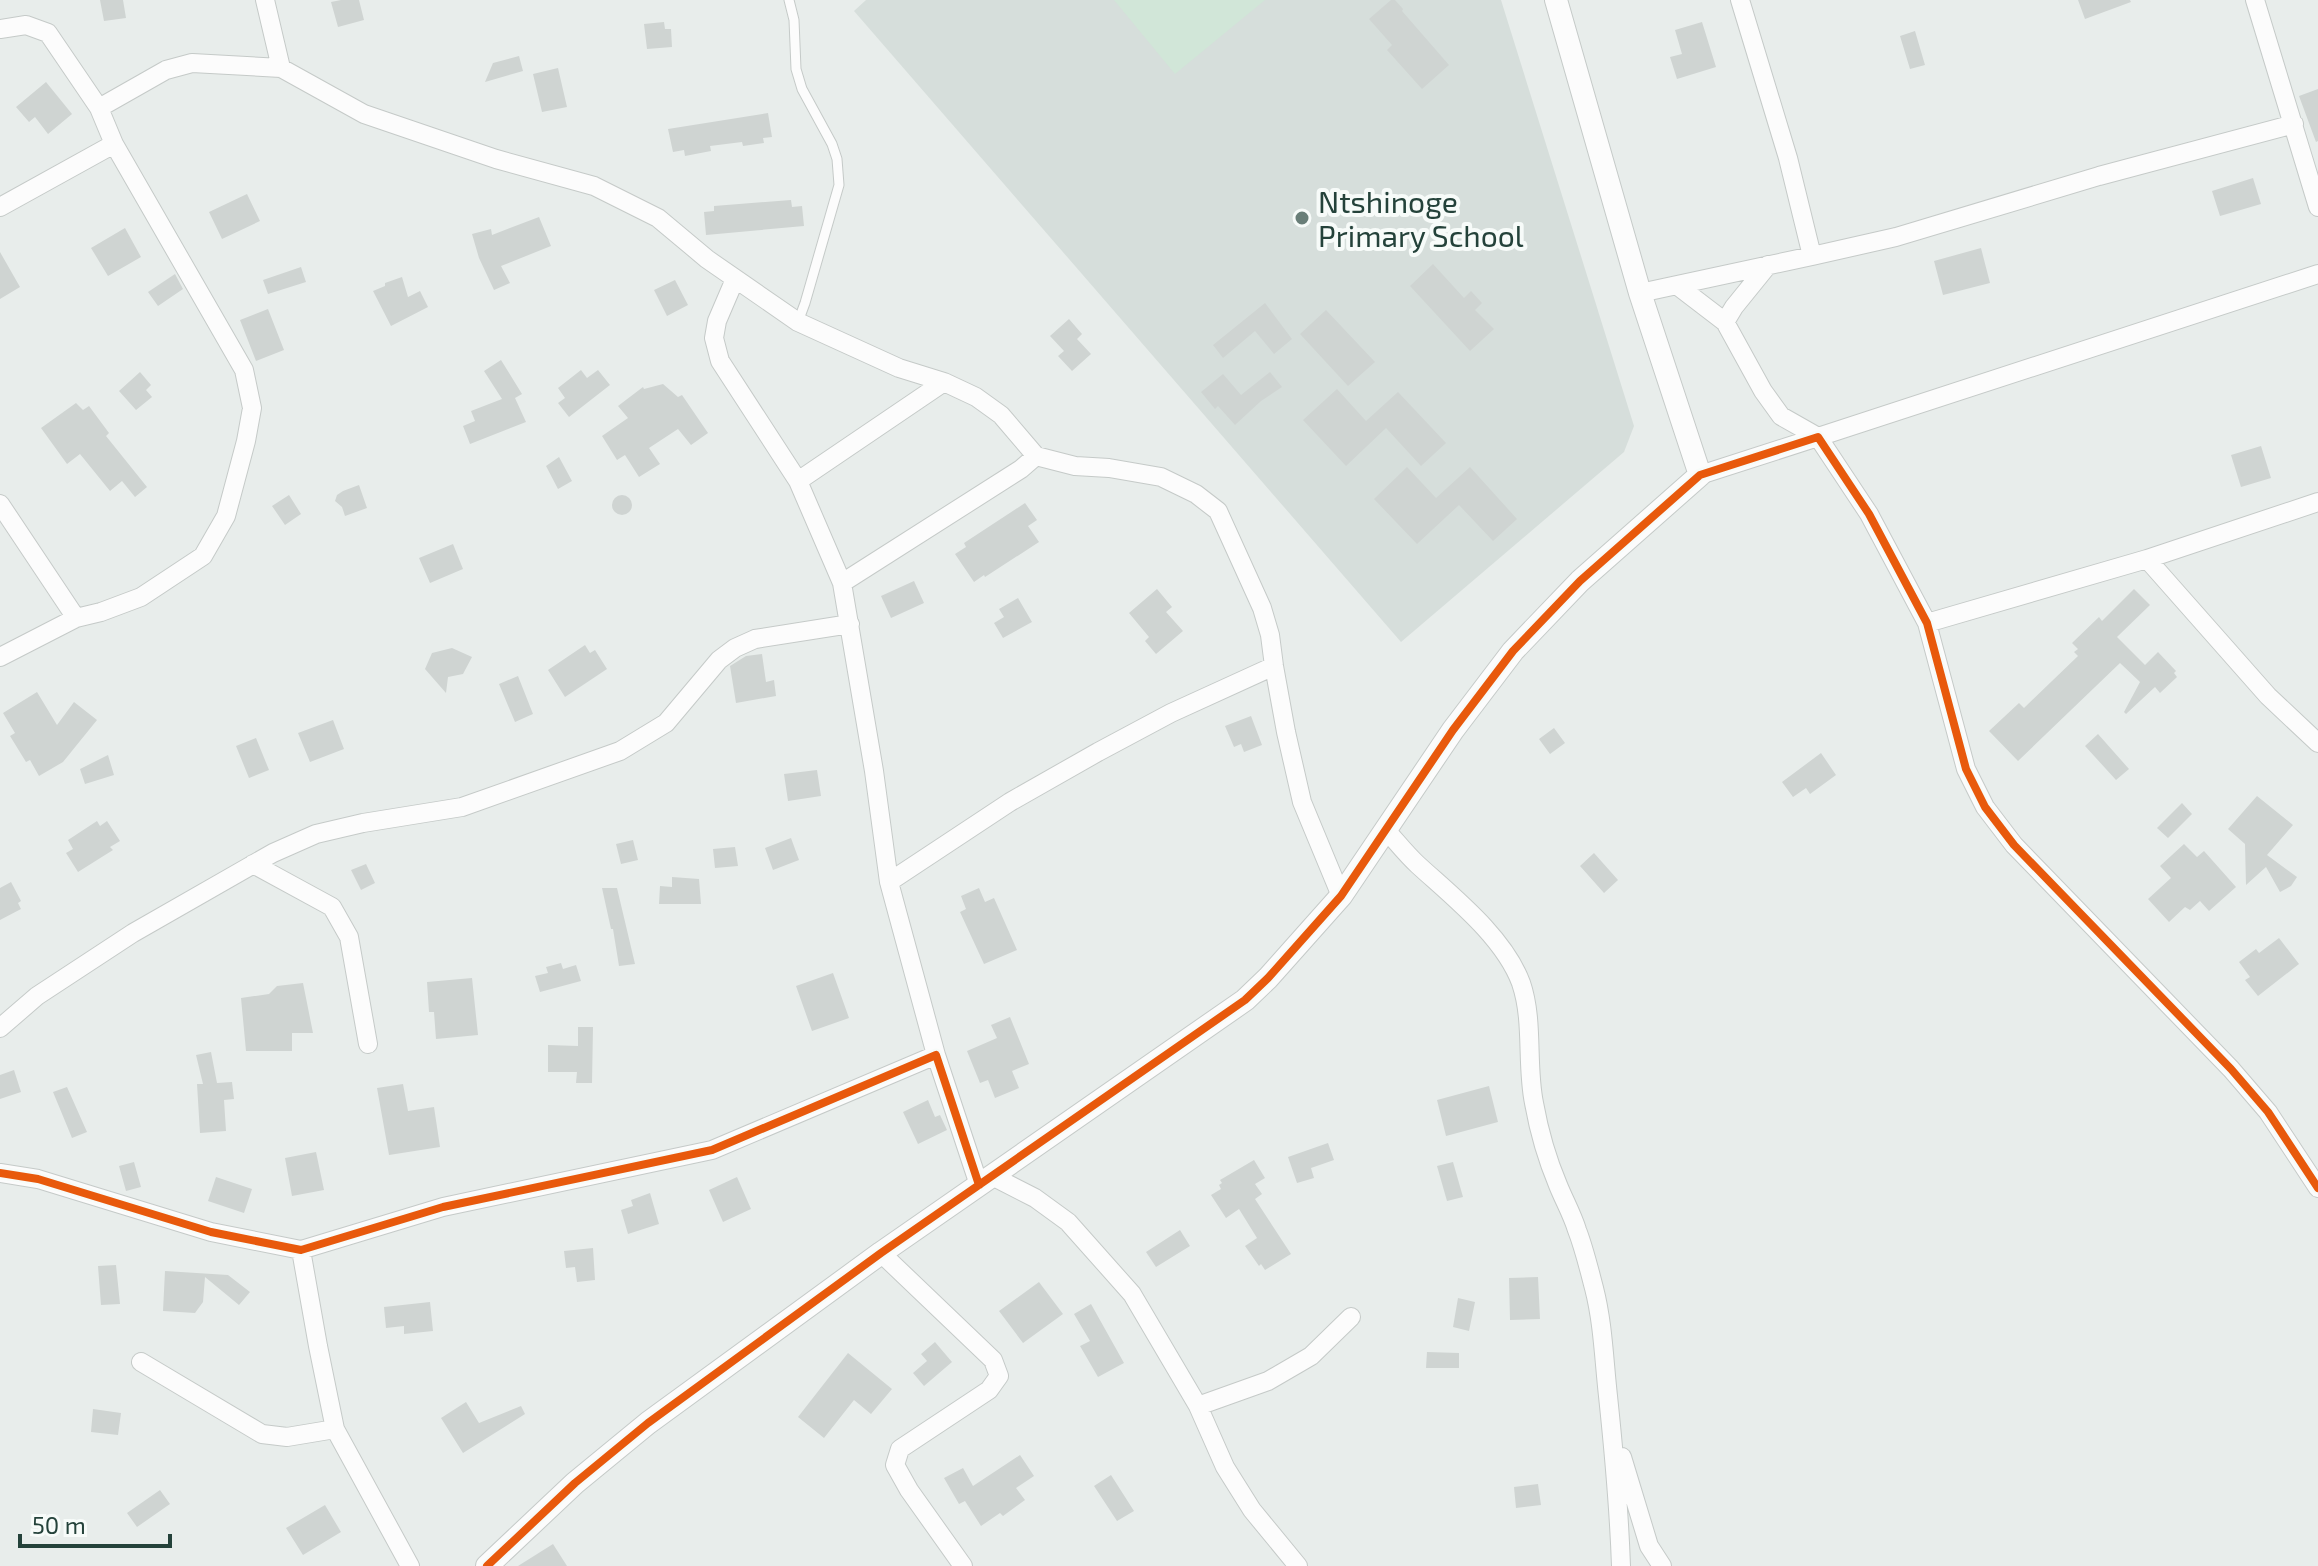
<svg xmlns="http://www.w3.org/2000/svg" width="2318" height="1566" viewBox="0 0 2318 1566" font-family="'Exo 2',sans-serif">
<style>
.built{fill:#d6dedb}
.green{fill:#d1e6d8}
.building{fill:#cfd4d2}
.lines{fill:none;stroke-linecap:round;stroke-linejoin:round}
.service-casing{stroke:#c5cac8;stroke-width:11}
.minor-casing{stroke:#c5cac8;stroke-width:20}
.tertiary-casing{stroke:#c5cac8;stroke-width:24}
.service{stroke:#fcfcfc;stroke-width:9}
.minor{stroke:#fcfcfc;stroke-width:18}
.tertiary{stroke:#fcfcfc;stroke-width:22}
.cycleway-casing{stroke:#f7fbf9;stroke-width:13}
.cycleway{stroke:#e8590c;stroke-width:8}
.poi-dot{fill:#697e78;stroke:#f7fbf9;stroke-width:3}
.labels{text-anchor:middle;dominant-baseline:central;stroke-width:8;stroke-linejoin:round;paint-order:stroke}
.poi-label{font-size:30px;fill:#24423a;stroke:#f7fbf9;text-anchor:start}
</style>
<rect width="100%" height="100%" fill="#e8edeb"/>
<path class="built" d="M866,0H1501L1634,426L1624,452L1401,642L854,11Z"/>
<path class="green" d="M1114,0H1265L1175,74Z"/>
<path class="building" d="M100,0H123L126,18L104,21Z
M341,0H359L364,20L338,27L331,2Z
M1391,0H1395L1403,9L1402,11L1449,65L1422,89L1387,50L1392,45L1369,19Z
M2078,0H2130L2131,2L2085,19Z
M664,22L665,29H671L672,47L647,49L644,24Z
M1702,22L1716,67L1677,79L1670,57L1682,54L1675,30Z
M1915,31L1925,65L1910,69L1900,36Z
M519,56L523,71L485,82L493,63Z
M558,68L567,107L542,112L533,74Z
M46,82L72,114L48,134L35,117L29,122L16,107Z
M2318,89V141L2316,142L2299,96Z
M768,113L772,137L763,138L764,143L743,146L742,142L710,146L711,151L685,156L684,150L673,152L668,129Z
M2253,178L2261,204L2220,216L2212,191Z
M247,194L260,221L222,239L209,212Z
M791,200L792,207L802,206L804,226L706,235L704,212L714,211V206Z
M539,217L551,246L501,266L510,283L494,290L479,258L472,234L491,229L492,235Z
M125,228L141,257L108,276L91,248Z
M1981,248L1990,283L1943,295L1934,261Z
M0,252L20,287L0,299Z
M1433,264L1464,298L1471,291L1482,303L1475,310L1494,329L1470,351L1410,286Z
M301,267L306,282L268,294L263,280Z
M175,274L183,289L158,306L148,292Z
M402,277L408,297L420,291L428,307L391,326L373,291L385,286V283Z
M675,280L688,305L667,316L654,290Z
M1265,303L1292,339L1274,354L1255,331L1223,358L1213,345Z
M268,309L284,350L256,361L240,320Z
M1326,310L1375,362L1348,386L1300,334Z
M1069,319L1082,334L1077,339L1091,354L1072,371L1058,356L1064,351L1050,336Z
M501,360L522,394L515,398L526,422L470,444L463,426L475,421L471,411L502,399L484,371Z
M581,370L587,378L598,370L610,385L569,417L558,403L565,398L558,388Z
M140,372L151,385L146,390L152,397L136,410L119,391Z
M1270,372L1282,387L1261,401L1235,425L1218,406L1215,409L1201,392L1223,374L1241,395Z
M663,384L678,397L682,395L708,433L691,445L678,429L649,448L660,464L639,477L625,455L617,460L602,436L628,418L618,406L643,387L644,389Z
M1337,389L1366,421L1398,392L1446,443L1421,466L1386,428L1346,466L1303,420Z
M76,403L83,410L89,406L109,433L106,436L147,487L135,497L122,481L110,491L80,454L67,464L41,428Z
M2261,446L2271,478L2241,487L2231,455Z
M559,457L572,481L558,489L546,466Z
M1407,467L1436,498L1470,467L1517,519L1493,541L1459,505L1417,544L1374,499Z
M359,485L367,508L345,516L342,507L335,501L337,495L343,491Z
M612 505a10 10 0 1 1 20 0a10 10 0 1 1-20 0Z
M289,495L301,514L285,525L272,506Z
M1025,503L1037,520L1028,526L1039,542L985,577L984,575L974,582L955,554L966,547L964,543Z
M453,544L463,569L430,583L419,558Z
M914,581L924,603L891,618L881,596Z
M1157,589L1172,607L1166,612L1183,631L1156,654L1145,641L1149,637L1129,613Z
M2134,589L2150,605L2117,637L2145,665L2158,652L2176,671L2174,673L2177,677L2160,693L2155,687L2126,714L2124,712L2140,682L2120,663L2018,761L1989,731L2019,703L2024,708L2078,656L2074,652L2078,649L2072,643L2099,617L2102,621Z
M1018,598L1032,622L1003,638L994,623L1004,617L999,609Z
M585,645L590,653L595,650L607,669L565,697L548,670Z
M452,648L472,657L463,674L448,677L446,693L425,669L432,653Z
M762,654L766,682L774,680L776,696L736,703L730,666L746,656Z
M518,676L533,714L515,722L499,684Z
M37,692L57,725L74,702L97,720L63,762L39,776L30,760L26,762L10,736L15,733L3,713Z
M1251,716L1262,745L1244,752L1241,744L1234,747L1225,726Z
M333,720L344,749L310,762L298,733Z
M1554,728L1565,743L1550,754L1539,739Z
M2098,734L2129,769L2116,780L2085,746Z
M256,738L269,770L249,778L236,746Z
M1821,753L1836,775L1810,794L1806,788L1793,797L1782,782Z
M108,755L114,775L85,784L80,769Z
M817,770L821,796L788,801L784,774Z
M2257,796L2293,825L2267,855L2297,877L2291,886L2280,892L2266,867L2246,885L2245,844L2228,829Z
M2182,803L2192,814L2168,838L2157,828Z
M97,821L100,826L107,821L120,841L110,847L113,850L78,872L66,853L73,849L68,840Z
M791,838L799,860L773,870L765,848Z
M633,840L638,860L621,864L616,844Z
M2184,844L2197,857L2204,851L2236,887L2209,911L2200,901L2190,910L2185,907L2169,922L2148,899L2171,878L2160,866Z
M735,847L738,866L715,868L713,849Z
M1594,853L1618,880L1604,893L1580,866Z
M366,864L375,883L361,890L351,870Z
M672,877L699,879L701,904H659L660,886L672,887Z
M11,882L21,901L18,903L21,909L0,920V888Z
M602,888H617L635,964L619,966L613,929H611Z
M979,888L985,902L994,898L1017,950L984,964L960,912L966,909L961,896Z
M2279,938L2299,964L2258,996L2245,980L2250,977L2239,962L2256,949L2259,953Z
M561,963L563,969L576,965L581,981L540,992L535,976L548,973L546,967Z
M833,973L849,1018L812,1031L796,986Z
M472,978L478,1035L436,1039L434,1012H429L427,982Z
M303,983L313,1033H292V1051H246L241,998L269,994L277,986Z
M1010,1017L1029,1064L1012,1071L1019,1088L995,1098L988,1080L980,1083L967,1051L997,1038L991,1025Z
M578,1027H593L592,1083H576L577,1072H548V1045L578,1046Z
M211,1052L217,1083L232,1082L234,1099L224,1100L226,1131L200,1133L197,1084H203L196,1055Z
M14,1070L21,1092L0,1099V1075Z
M403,1084L408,1111L434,1107L440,1147L389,1155L377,1088Z
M1489,1086L1498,1122L1446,1136L1437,1100Z
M67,1087L87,1132L72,1138L53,1092Z
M928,1100L935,1117L940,1115L947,1130L918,1144L903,1112Z
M1328,1143L1334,1160L1311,1168L1314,1178L1297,1183L1288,1157Z
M316,1152L324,1190L292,1196L285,1158Z
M1254,1160L1265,1178L1255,1184L1262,1194L1255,1199L1291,1254L1265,1270L1261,1264L1259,1266L1245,1246L1257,1238L1239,1209L1226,1218L1211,1195L1221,1189L1219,1185L1222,1183L1220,1180Z
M134,1162L141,1187L126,1191L119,1166Z
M1453,1162L1463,1197L1447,1201L1437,1166Z
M216,1177L252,1189L244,1213L208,1201Z
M737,1177L751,1209L723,1222L709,1190Z
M650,1193L659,1224L628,1234L621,1210L633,1206L631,1200Z
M1180,1230L1190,1246L1156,1267L1146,1252Z
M593,1248L595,1280L577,1282L575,1267L566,1268L564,1251Z
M116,1265L120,1304L101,1305L98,1266Z
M165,1271L228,1275L250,1292L239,1305L205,1277L203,1302L195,1313L163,1311Z
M1538,1277L1540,1319L1510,1320L1509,1278Z
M1039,1282L1063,1314L1023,1343L999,1311Z
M1458,1298L1475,1302L1469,1331L1453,1327Z
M430,1302L433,1331L404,1334V1326L386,1328L384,1307Z
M1091,1304L1124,1363L1098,1377L1080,1346L1090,1341L1074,1314Z
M935,1342L952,1362L924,1386L913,1373L927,1361L921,1354Z
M1427,1352L1459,1353V1368H1426Z
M848,1353L892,1389L871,1414L854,1400L824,1438L798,1417Z
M466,1402L479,1423L521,1406L525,1414L463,1453L441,1418Z
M93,1409L121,1413L118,1435L91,1432Z
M1020,1455L1034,1476L1016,1488L1025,1500L1003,1516L1000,1513L981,1526L965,1501L959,1504L944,1478L963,1468L973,1486Z
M1111,1475L1134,1511L1117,1521L1094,1486Z
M1538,1484L1541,1505L1516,1508L1514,1487Z
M160,1490L170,1504L137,1527L127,1513Z
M325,1505L341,1532L303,1555L286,1528Z
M553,1544L567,1566H518Z"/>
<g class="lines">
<defs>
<path id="service" d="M789,0L794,20L796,69L802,89L832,144L837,159L839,185L805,303L798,322"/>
<path id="minor" d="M265,0L281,68
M2255,0L2318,207
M0,29L26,25L48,33L99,108L114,144L244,370L252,408L246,441L226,516L203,556L141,597L101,612L76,618L0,657
M99,108L166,70L192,63L281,68L364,114L496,159L594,186L658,218L707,259L798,322L899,368L944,382L976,397L1001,415L1036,456
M0,207L114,144
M1812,256L1896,237L2099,176L2294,124
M735,279L717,321L714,338L720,361L798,481L842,583L874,771L889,882L936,1055
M1678,286L1725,322L1763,391L1781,416L1818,437L2318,274
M1640,293L1812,256L1788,158L1740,0
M1725,322L1734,307L1768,265
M1700,475L1818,437L1869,514L1927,623L1966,769L1985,807L2014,845L2231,1069L2268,1112L2318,1188
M798,481L944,382
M0,504L76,618
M2147,559L2318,502
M842,583L1021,469L1036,456L1075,466L1109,468L1161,477L1196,494L1218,511L1262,608L1270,635L1274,666L1286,732L1302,802L1341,896
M1927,623L2147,559L2268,696L2318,743
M1385,829C1396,841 1406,854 1418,865C1453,897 1504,937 1521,983C1534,1021 1526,1064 1534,1103C1539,1131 1547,1159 1558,1185C1564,1200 1572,1214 1577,1230C1584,1248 1589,1269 1594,1288C1603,1323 1604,1360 1608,1396C1614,1453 1619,1509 1621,1566
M253,864L332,907L349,937L368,1044
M889,882L1010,802L1098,752L1171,713L1274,666
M0,1028L37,996L133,933L273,853L316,834L363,823L462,807L620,751L666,723L719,660L735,648L755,639L850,624
M0,1173L38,1179L211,1232L301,1250L443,1207L712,1150L936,1055L979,1185
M992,1176L1035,1198L1068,1222L1132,1294L1198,1406L1225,1467L1252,1510L1298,1566
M301,1250L318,1346L335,1429L410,1566
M881,1253L993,1360L999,1376L989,1390L900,1449L895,1465L909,1490L963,1566
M141,1362L262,1434L287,1437L335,1429
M1198,1406L1268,1381L1311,1356L1351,1317
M1622,1457L1649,1546L1662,1566"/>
<path id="tertiary" d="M487,1566L575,1483L648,1423L881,1253L1245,1000L1268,978L1341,896L1453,730L1513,651L1580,581L1700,475L1640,293L1556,0"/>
</defs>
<use href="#service" class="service-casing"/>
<use href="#minor" class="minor-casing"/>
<use href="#tertiary" class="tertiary-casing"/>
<use href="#service" class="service"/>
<use href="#minor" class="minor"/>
<use href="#tertiary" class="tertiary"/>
<defs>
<path id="cycleway" d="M0,1173L38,1179L211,1232L301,1250L443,1207L712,1150L936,1055L979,1185
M487,1566L575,1483L648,1423L881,1253L1245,1000L1268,978L1341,896L1453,730L1513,651L1580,581L1700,475L1818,437L1869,514L1927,623L1966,769L1985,807L2014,845L2231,1069L2268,1112L2318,1188"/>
</defs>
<use href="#cycleway" class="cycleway-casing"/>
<use href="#cycleway" class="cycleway"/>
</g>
<circle class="poi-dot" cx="1302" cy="218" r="8"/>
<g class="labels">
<g class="poi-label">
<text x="1318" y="201">Ntshinoge<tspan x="1318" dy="34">Primary School</tspan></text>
</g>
</g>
<path d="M20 1534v12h150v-12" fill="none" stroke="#24423a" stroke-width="4"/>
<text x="32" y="1534" font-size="24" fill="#24423a" stroke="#f7fbf9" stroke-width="6" paint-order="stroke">50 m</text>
</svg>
